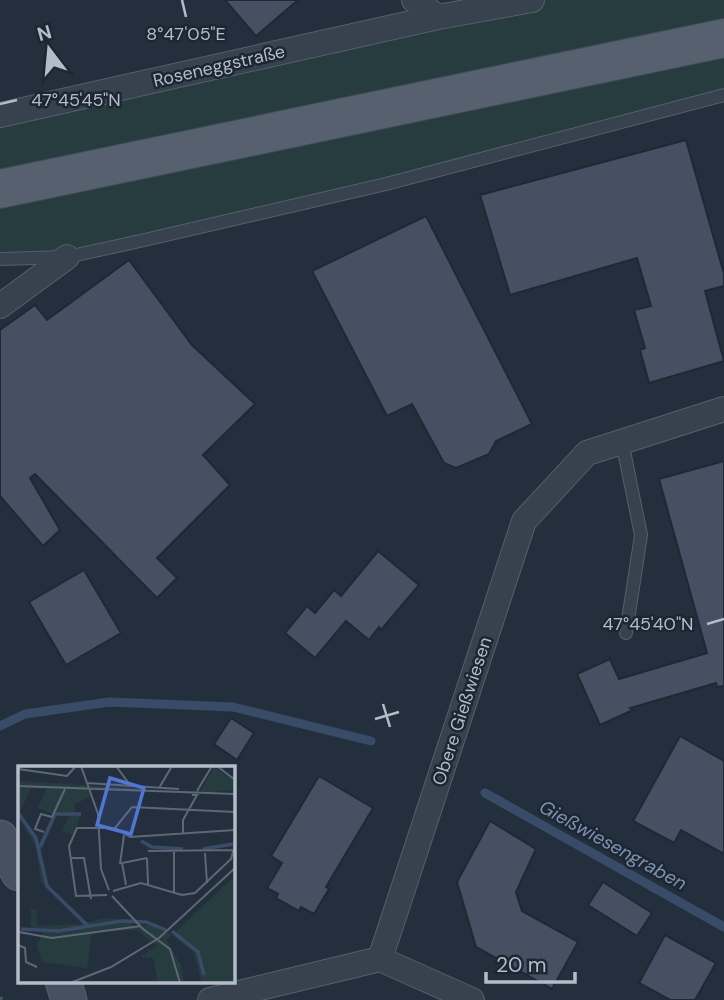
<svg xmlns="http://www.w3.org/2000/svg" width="724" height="1000" viewBox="0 0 724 1000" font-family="'DM Sans',sans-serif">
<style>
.green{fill:#263c3f}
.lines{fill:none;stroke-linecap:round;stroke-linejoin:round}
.stream{stroke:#394c67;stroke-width:9}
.building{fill:#455162;stroke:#1f2835;stroke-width:2}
.lane-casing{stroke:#565f6c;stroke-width:14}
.street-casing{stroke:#565f6c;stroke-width:26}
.secondary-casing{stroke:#565f6c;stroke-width:37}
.primary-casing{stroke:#414a57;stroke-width:40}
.path{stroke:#44595c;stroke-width:4.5;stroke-dasharray:5 5;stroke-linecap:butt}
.lane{stroke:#38414e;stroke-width:12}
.street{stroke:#38414e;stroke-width:24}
.secondary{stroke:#465061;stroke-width:35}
.primary{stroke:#56606e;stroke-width:38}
.ticks{fill:none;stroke:#b4bcc9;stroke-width:2.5}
.labels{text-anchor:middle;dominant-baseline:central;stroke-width:5;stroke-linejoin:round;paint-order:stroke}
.street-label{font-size:18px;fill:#b4bcc9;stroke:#1d2633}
.water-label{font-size:19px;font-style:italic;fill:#7c92b1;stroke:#1d2633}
.inset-river{fill:none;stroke:#394c67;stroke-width:3.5}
.inset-road{fill:none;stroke:#5e6776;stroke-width:2}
.view{fill:#5274d3;fill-opacity:0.15;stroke:#5274d3;stroke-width:3.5}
.inset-edge{fill:none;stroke:#b4bcc9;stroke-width:3.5}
.ticks-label{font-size:18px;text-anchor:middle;fill:#b4bcc9;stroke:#1d2633;stroke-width:5;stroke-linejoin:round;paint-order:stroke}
</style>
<rect width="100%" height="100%" fill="#242f3e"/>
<path class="green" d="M532,0H724V95L140,241L0,259V115Z"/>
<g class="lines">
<path class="stream" d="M0,726L25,714L109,702L233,707L371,741
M485,793L724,927"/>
</g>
<path class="building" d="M225,0H298L256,36Z
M686,140L724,274V286L705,291L724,361L649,383L640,350L645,348L634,310L651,306L637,258L510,295L480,195Z
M426,216L532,424L496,441L489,454L456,468L444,463L412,404L387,416L312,271Z
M129,260L192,345L255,404L203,455L230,485L157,558L177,578L157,598L35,474L30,478L60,530L43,546L0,496V330L35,305L47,320Z
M724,461V686L717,687L716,683L630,708L633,710L600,725L577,674L610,659L619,679L707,653L659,479Z
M378,551L419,585L381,630L379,627L369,640L346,621L315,658L285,633L307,606L315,613L334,590L341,596Z
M84,570L121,633L66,665L29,602Z
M231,718L254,733L237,760L214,744Z
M680,736L724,761V854L681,830L674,843L633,821Z
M319,776L373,808L326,887L329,889L314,914L301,907L299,911L276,898L278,894L267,888L282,863L271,856Z
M490,821L536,849L516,892L522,911L578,942L552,989L476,947L457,882Z
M603,882L652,913L637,936L588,905Z
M665,935L716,963L695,1000H670L639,983Z"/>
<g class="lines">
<defs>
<path id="lane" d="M0,259L67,257L140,241L386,184L724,95
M622,441L641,535L626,633"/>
<path id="street" d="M414,0L438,17
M0,115L438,17L532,0
M0,306L67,257
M380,959L524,521L587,453L724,409
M380,959L472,1000
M210,1000L380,959"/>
<path id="secondary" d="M0,838L19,873
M63,981L69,1000"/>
<path id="primary" d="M0,189L724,38"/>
</defs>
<use href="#lane" class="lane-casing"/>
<use href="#street" class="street-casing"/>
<use href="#secondary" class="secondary-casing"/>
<use href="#primary" class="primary-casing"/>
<path class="path" d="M0,997L1,1000"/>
<use href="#lane" class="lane"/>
<use href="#street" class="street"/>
<use href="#secondary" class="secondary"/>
<use href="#primary" class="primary"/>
</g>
<path class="ticks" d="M182,0L186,17M0,104L17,100M707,624L724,619M383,704L390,727M375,719L399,712"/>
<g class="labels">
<g class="street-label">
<text transform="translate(219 66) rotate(-13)">Roseneggstraße</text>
<text transform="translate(462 711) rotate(-72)">Obere Gießwiesen</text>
</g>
<g class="water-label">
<text transform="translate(613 845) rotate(29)">Gießwiesengraben</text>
</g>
</g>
<g transform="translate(18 766)">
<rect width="217" height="217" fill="#242f3e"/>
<path d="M196,1L212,12L217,7V24L194,26L126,23V26L70,24L72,31L57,38V47H63L56,69L44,65L51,50H38L21,91L27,119L66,157L88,152L113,154V149L120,156H113L115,162L131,158L154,169L217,110V217H184L175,186L154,169L148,174L163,199L166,217H161L160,204L161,217H140L135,192L122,191L139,180L119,164L74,166L69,202L24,196L19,180L26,163L13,161V143L3,138L19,145V160L64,158L23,116L18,81L6,60L12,61L22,79L35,48L20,42L28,23L13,22L2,46L0,22L14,20H0V15L182,26Z" fill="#263c3f"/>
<path class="inset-river" d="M0,47L18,72L29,120L70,160M123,75L134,81L165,83M22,81L37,48H63M185,83L215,78M3,163L40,165L104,155L128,156L148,164M154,165L180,186L186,209"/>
<path class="inset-road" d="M63,0L80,48L83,103L91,124M98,0L112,19M199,0L217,14M0,3L49,10L58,0M69,17L161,23M0,20L217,28M141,22L154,0M179,25L194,0M97,62L114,41L217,46M97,62L112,71L217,64M26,66L17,63L23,48L34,51L47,23M165,68V54L179,29H174M130,85L216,84M156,86V126M187,87L189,117M52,92H66L73,133M129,92L130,118M102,98L106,69M108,119L104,97L129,92M95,125L123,117L164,129L177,127L213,93L217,79M89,129L58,130L51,80L59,62H97M94,130L125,163L152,183L162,217M0,135V170M1,166L34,172L123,160M0,179L7,182L8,196L19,201M52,217L93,201L141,172L217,102"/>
<path class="view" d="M92,12L126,22L113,68L79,59Z"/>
<rect width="217" height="217" class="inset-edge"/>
</g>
<g class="ticks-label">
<text x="186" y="40">8°47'05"E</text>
<text x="76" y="106">47°45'45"N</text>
<text x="648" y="630">47°45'40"N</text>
</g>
<g transform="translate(49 49) rotate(344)" stroke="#1d2633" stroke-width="5" paint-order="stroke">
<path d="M0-5L12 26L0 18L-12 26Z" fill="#b4bcc9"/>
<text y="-10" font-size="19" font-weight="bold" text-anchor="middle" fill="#b4bcc9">N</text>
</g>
<path d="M486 972v10h89v-10" fill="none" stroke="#b4bcc9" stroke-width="3.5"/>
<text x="496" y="972" font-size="21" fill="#b4bcc9" stroke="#1d2633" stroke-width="5" paint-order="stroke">20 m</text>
</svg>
